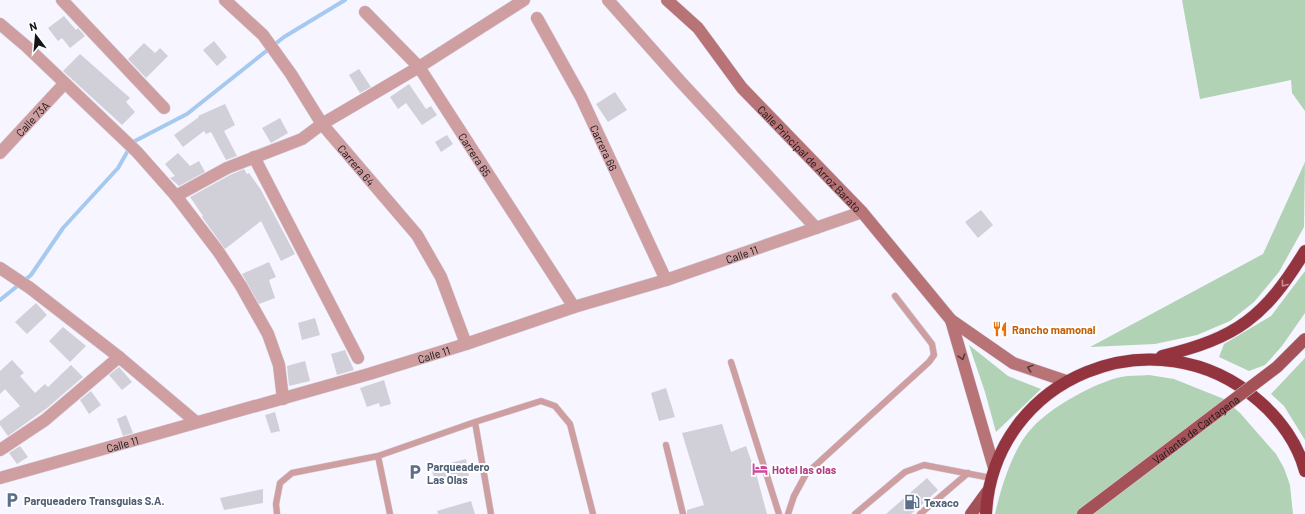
<svg xmlns="http://www.w3.org/2000/svg" width="1305" height="514" viewBox="0 0 1305 514" font-family="Barlow,sans-serif">
<style>
.green{fill:#b2d2b6}
.lines{fill:none;stroke-linecap:round;stroke-linejoin:round}
.stream{stroke:#a6c9f0;stroke-width:4}
.building{fill:#d1cfd8}
.lane-casing{stroke:#d3d1da;stroke-width:7}
.street-casing{stroke:#d3d1da;stroke-width:13}
.secondary-casing{stroke:#d3d1da;stroke-width:13}
.primary-casing{stroke:#d3d1da;stroke-width:13}
.highway-casing{stroke:#d3d1da;stroke-width:13}
.lane{stroke:#ce9ea0;stroke-width:6}
.street{stroke:#ce9ea0;stroke-width:12}
.secondary{stroke:#b77376;stroke-width:12}
.primary{stroke:#a45258;stroke-width:12}
.highway{stroke:#93343f;stroke-width:12}
.primary-bridge-casing{stroke:#d3d1da;stroke-width:13;stroke-linecap:butt}
.primary-bridge{stroke:#a45258;stroke-width:12}
.oneway{stroke:#c48f95}
.oneway2{stroke:#563b3e}
.labels{text-anchor:middle;dominant-baseline:central;stroke-width:4;stroke-linejoin:round;paint-order:stroke}
.street-label{font-size:11px;fill:#151518;stroke:#fff}
.food-label{font-size:11px;font-weight:bold;fill:#c56008;stroke:#fff;text-anchor:start}
.service-label{font-size:11px;font-weight:bold;fill:#4e5e75;stroke:#fff;text-anchor:start}
.hotel-label{font-size:11px;font-weight:bold;fill:#b23c85;stroke:#fff;text-anchor:start}
</style>
<rect width="100%" height="100%" fill="#f7f5ff"/>
<path class="green" d="M1182,0H1305V111L1292,93L1291,80L1200,99Z
M1305,162L1304,227L1279,272L1254,302L1230,321L1197,335L1155,344L1090,347L1263,254Z
M1305,271V313L1282,346L1265,365L1249,371L1219,357L1224,344L1271,316Z
M969,345L1008,376L1041,389L996,432L985,392Z
M1305,358V440L1284,406L1271,394Z
M1149,375L1174,379L1224,399L1240,413L1276,454L1284,468L1290,485L1293,514H995C1001,487 1013,448 1032,428C1051,407 1094,383 1121,377C1130,375 1140,376 1149,375Z"/>
<g class="lines">
<path class="stream" d="M0,300L31,275L63,228L118,168L133,142L187,114L284,37L345,0"/>
</g>
<path class="building" d="M64,16L76,30L78,28L85,36L70,48L62,38L58,41L48,28Z
M214,41L227,57L217,66L203,50Z
M144,43L155,53L160,48L168,56L146,78L128,59Z
M80,54L130,98L126,102L135,112L122,125L63,71Z
M359,69L371,87L360,93L349,75Z
M409,84L426,109L431,106L437,115L422,125L406,103L398,109L390,97Z
M615,92L627,110L608,122L596,104Z
M225,104L235,125L224,131L237,156L226,160L211,132L206,134L204,131L183,147L174,135L199,117L198,116Z
M280,118L288,133L271,143L262,128Z
M447,135L453,144L441,152L435,142Z
M178,153L190,166L199,161L205,172L179,186L170,178L175,176L165,164Z
M244,169L247,174L249,173L261,190L295,254L281,261L261,221L225,249L202,217L203,216L190,197L230,175Z
M981,210L993,225L978,238L965,222Z
M269,262L276,277L269,280L275,298L259,304L242,274Z
M36,303L47,315L27,334L15,322Z
M315,318L320,335L302,340L298,323Z
M63,327L86,346L70,362L49,341Z
M345,350L354,370L337,375L331,354Z
M12,360L24,373L20,376L35,393L45,384L48,387L71,365L83,377L47,408L8,436L0,425V421L20,406L5,389L0,394V371Z
M305,361L310,381L289,386L287,366Z
M119,367L132,382L122,390L109,375Z
M384,380L391,404L380,407L379,403L367,407L360,388Z
M666,388L675,417L659,421L651,393Z
M91,391L101,405L89,414L80,400Z
M275,412L280,431L271,433L265,415Z
M126,415L133,433L123,436L117,419Z
M722,424L731,452L746,446L757,477L767,514H687V510L704,505L682,433Z
M20,446L28,457L17,464L9,453Z
M466,459L469,476L435,480L431,468Z
M927,478L938,490L911,514H886Z
M263,489V503L224,510L220,498Z
M471,501L475,514H438L437,511Z"/>
<g class="lines">
<defs>
<path id="lane" d="M731,362L779,514
M666,445L683,514
M378,456L390,514
M277,514L276,504L280,483L292,473L378,456L475,422
M491,514L475,422L541,401L555,406L570,424L593,514
M788,514L794,496L806,474L929,362L934,355L932,344L895,296
M855,514L905,472L924,465L991,478
M920,514L968,473"/>
<g id="street">
<path d="M62,0L164,108"/>
<path id="s1" d="M225,0L263,35L291,74L322,124L417,235L441,277L466,344"/>
<path d="M608,0L680,81L816,228"/>
<path id="s2" d="M365,12L419,67L574,307"/>
<path id="s3" d="M537,18L581,97L666,280"/>
<path d="M0,24L26,46L137,152L176,196L218,251L241,286L268,334L279,365L283,399"/>
<path id="s4" d="M0,153L64,84"/>
<path d="M254,157L358,358"/>
<path d="M176,196L227,168L302,139L322,124L419,67L524,0"/>
<path d="M0,268L30,288L119,357L196,422"/>
<path d="M0,450L45,420L119,357"/>
<path id="s5" d="M0,478L369,374L466,344L574,307L666,280L862,212"/>
</g>
<g id="secondary">
<path id="s6" d="M667,0L698,28L742,88L862,212L951,320L1013,363L1066,381"/>
<path d="M951,320L994,468"/>
</g>
<path id="primary" d="M971,514L987,492"/>
<path id="highway" d="M1162,356C1237,338 1265,317 1305,251
M986,514C993,376 1157,311 1259,401C1280,419 1298,444 1305,471"/>
</defs>
<use href="#lane" class="lane-casing"/>
<use href="#street" class="street-casing"/>
<use href="#secondary" class="secondary-casing"/>
<use href="#primary" class="primary-casing"/>
<use href="#highway" class="highway-casing"/>
<use href="#lane" class="lane"/>
<use href="#street" class="street"/>
<use href="#secondary" class="secondary"/>
<use href="#primary" class="primary"/>
<use href="#highway" class="highway"/>
<defs>
<g id="primary-bridge">
<path id="s7" d="M1083,514L1277,367L1305,339"/>
</g>
</defs>
<use href="#primary-bridge" class="primary-bridge-casing"/>
<use href="#primary-bridge" class="primary-bridge"/>
</g>
<defs><path id="oneway-chevron" d="M-2-3.5L2.5 0L-2 3.5" fill="none" stroke-width="1.6" stroke-linecap="round" stroke-linejoin="round"/></defs>
<use class="oneway" href="#oneway-chevron" transform="translate(1284 284) rotate(126)"/>
<g class="oneway2">
<use href="#oneway-chevron" transform="translate(962 357) rotate(73)"/>
<use href="#oneway-chevron" transform="translate(1030 368) rotate(-161)"/>
</g>
<defs>
<symbol id="restaurant-bare" viewBox="-9 -9 18 18"><path d="M-5-6h1v4h1v-4h1v4h1v-4h1v5L-1.5 .5V6h-2V.5L-5-1ZM5-6V6H3V1.5H1.5Q1.5-4 5-6Z" fill="#e8710a" stroke="#fff" stroke-width="2.5" paint-order="stroke"/></symbol>
<symbol id="hotel-bare" viewBox="-9 -9 18 18"><path d="M-6-4.5h1.5V1H6V5H4.5V3h-9V5H-6ZM-4 0a1.8 1.8 0 1 1 3.6 0ZM.5 0V-2.5h3Q6-2.5 6 0Z" fill="#d1479c" stroke="#fff" stroke-width="2.5" paint-order="stroke"/></symbol>
<symbol id="parking-bare" viewBox="-9 -9 18 18"><path d="M-3.5-5.5H1a3.5 3.5 0 0 1 0 7H-1V5.5H-3.5ZM-1-3.4V-.6H.8a1.4 1.4 0 0 0 0-2.8Z" fill="#5c6f8a" stroke="#fff" stroke-width="2.5" paint-order="stroke"/></symbol>
<symbol id="fuel-bare" viewBox="-9 -9 18 18"><path d="M-5.5-6h7V0h2V4h1.3V-2.5L3-4.5l.8-.8L6-3V5H2.5V1h-1V6h-7ZM-4.2-4.7v3.2H.2V-4.7Z" fill="#5c6f8a" stroke="#fff" stroke-width="2.5" paint-order="stroke"/></symbol>
</defs>
<g fill-rule="evenodd">
<use href="#restaurant-bare" x="989" y="318" width="22" height="22"/>
<use href="#hotel-bare" x="749" y="458" width="22" height="22"/>
<use href="#parking-bare" x="404" y="461" width="22" height="22"/>
<use href="#parking-bare" x="1" y="489" width="22" height="22"/>
<use href="#fuel-bare" x="901" y="491" width="22" height="22"/>
</g>
<g class="labels">
<g class="street-label">
<text stroke="none"><textPath href="#s4" startOffset="47">Calle 73A</textPath></text>
<text stroke="none"><textPath href="#s3" startOffset="146">Carrera 66</textPath></text>
<text stroke="none"><textPath href="#s2" startOffset="181">Carrera 65</textPath></text>
<text stroke="none"><textPath href="#s6" startOffset="214">Calle Principal de Arroz Barato</textPath></text>
<text stroke="none"><textPath href="#s1" startOffset="212">Carrera 64</textPath></text>
<text stroke="none"><textPath href="#s5" startOffset="775">Calle 11</textPath></text>
<text stroke="none"><textPath href="#s5" startOffset="451">Calle 11</textPath></text>
<text stroke="none"><textPath href="#s7" startOffset="141">Variante de Cartagena</textPath></text>
<text stroke="none"><textPath href="#s5" startOffset="127">Calle 11</textPath></text>
</g>
<g class="food-label">
<text x="1012" y="329">Rancho mamonal</text>
</g>
<g class="service-label">
<text x="427" y="466">Parqueadero<tspan x="427" dy="13">Las Olas</tspan></text>
<text x="24" y="500">Parqueadero Transguias S.A.</text>
<text x="924" y="502">Texaco</text>
</g>
<g class="hotel-label">
<text x="772" y="469">Hotel las olas</text>
</g>
</g>
<g transform="translate(36 36) rotate(344)" stroke="#ffffff" stroke-width="3" paint-order="stroke">
<path d="M0-3L7 15L0 10L-7 15Z" fill="#151518"/>
<text y="-6" font-size="11" font-weight="bold" text-anchor="middle" fill="#151518">N</text>
</g>
</svg>
